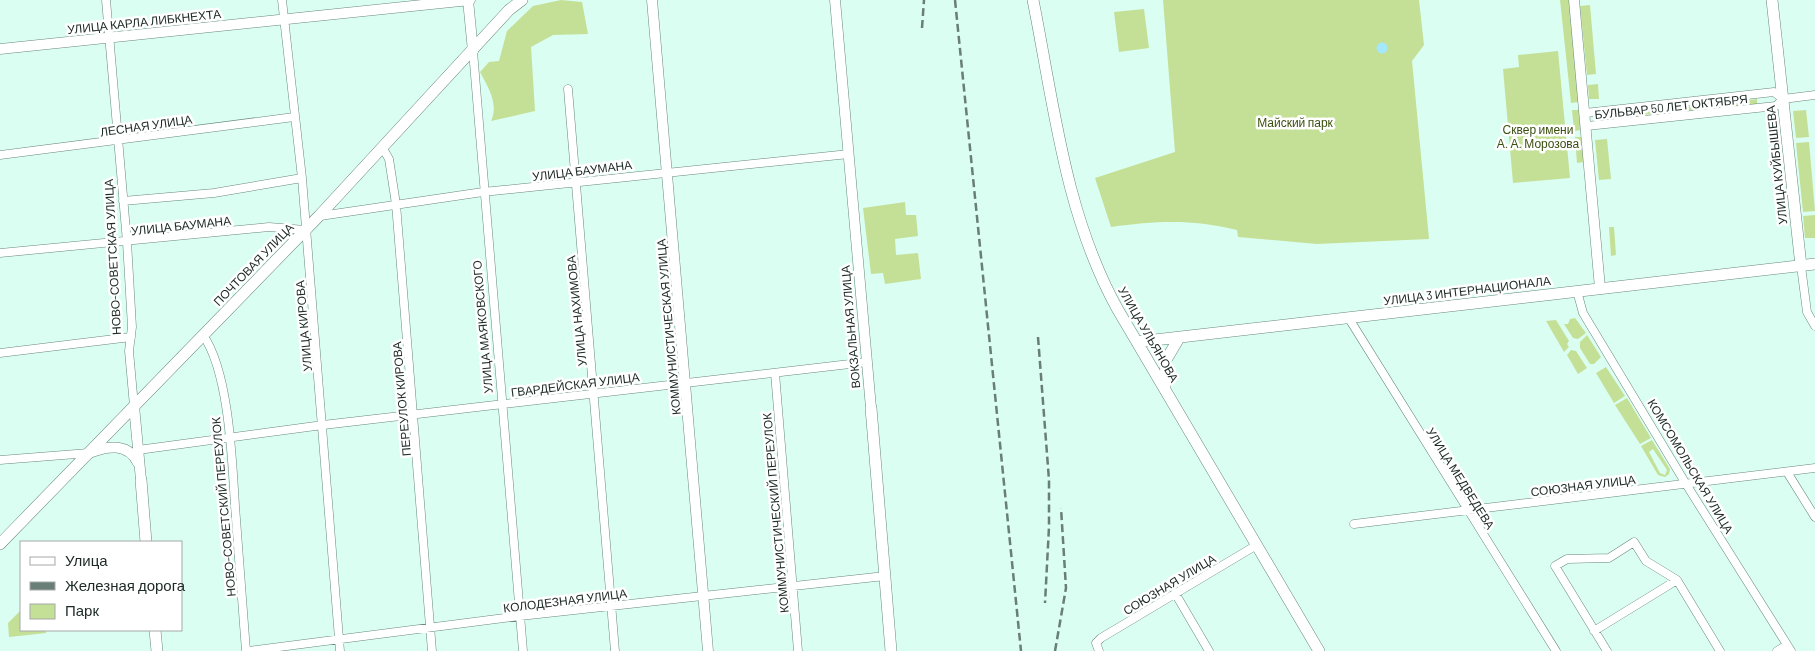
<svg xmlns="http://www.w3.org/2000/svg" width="1815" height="651" viewBox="0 0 1815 651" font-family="Barlow,sans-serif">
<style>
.green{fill:#c4e097;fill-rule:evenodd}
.water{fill:#a5e7fb}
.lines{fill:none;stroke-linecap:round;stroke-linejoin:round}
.minor-casing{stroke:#69887d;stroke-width:9}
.tertiary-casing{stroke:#69887d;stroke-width:11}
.secondary-casing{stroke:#69887d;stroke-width:12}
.minor{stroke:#fff;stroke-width:8}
.tertiary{stroke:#fff;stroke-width:10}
.secondary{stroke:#fff;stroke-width:11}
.rail{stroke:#687e76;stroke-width:2.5;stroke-dasharray:8 4;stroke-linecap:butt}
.labels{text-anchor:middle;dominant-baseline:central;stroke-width:5;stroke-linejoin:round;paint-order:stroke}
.street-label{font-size:12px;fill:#1c2924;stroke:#fff}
.park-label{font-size:12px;fill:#3b4f10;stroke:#fff}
</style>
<rect width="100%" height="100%" fill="#dbfef2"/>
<path class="green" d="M561,0L582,2L588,34L553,35L531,47L535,111L491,121C499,104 488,87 480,72L489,62L499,61L507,31L533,6Z
M1163,0H1419L1424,45L1412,61L1429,239L1317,244L1238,237L1237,230C1190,219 1158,221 1111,227L1095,178L1175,152Z
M1560,0H1569L1579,102L1571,103Z
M1590,5L1596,74L1587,75L1580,6Z
M1144,9L1149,48L1119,52L1114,12Z
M1558,51L1570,178L1513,183L1503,69L1519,67L1518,55Z
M1598,84L1599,99H1589L1588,85Z
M1757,99V104L1611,118V114Z
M1572,110H1580L1582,130L1574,131Z
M1806,110L1809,137L1796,138L1793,111Z
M1575,137H1582L1584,162L1577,163Z
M1607,139L1611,179L1599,180L1595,140Z
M1809,142L1815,211L1803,212L1796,143Z
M905,202L906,215H916L918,236L895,239L896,255L918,253L921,279L885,284L883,273L871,274L863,208Z
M1815,215V238H1805L1803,216Z
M1609,227H1614L1616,255L1611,256Z
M1575,318L1586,333L1578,339L1573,338L1564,324H1568L1570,319Z
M1556,320L1569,341L1567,344L1569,347L1564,352L1546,321Z
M1587,335L1601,357L1594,364H1590L1580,348V342Z
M1571,350L1576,351L1587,368L1578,374L1567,355Z
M1606,367L1625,396L1614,403L1596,373Z
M1627,398L1651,438L1640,444L1615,405Z
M1652,440L1670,469L1669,474L1665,477L1658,475L1641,446ZM1653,449L1667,470L1665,475L1660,473L1649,452Z
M21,610V630H46V633L9,637L8,623Z"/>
<path class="water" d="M1376.5 48a5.5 5.5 0 1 1 11 0a5.5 5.5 0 1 1-11 0Z"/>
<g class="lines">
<defs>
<path id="minor" d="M106,0L127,242L132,327L129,351L134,406
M282,0L302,178L340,651
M473,51L523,651
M568,89L615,651
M1585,113L1774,92L1783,99
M1587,126L1776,106L1783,99L1815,95
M382,147L389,159L396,204L432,651
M0,155L294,117
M123,201L214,193L302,178
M320,216L483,192L849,154
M0,253L269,227L305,230
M1801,266L1807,312L1815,326
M1577,291L1583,313L1686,484L1791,651
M1348,317L1556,651
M203,335C229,372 232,459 235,506C239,554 242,603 246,651
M0,353L131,337
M775,373L798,651
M138,450L323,425L867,362
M0,460L89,453
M1787,472L1815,517
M1354,524L1815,468
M1175,593L1209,651
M1594,631L1677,580L1720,651
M248,651L520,616L885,576
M1099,651L1096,643L1101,638L1255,546
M1607,651L1555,566L1567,559L1609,558L1634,542L1646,561L1677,580
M1777,651L1787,645"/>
<path id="tertiary" d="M468,0L473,51
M652,0L708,651
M835,0L871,408
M1574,0L1600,288
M0,49L470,0
M134,406L141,480
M89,453C107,446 128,442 138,463"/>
<path id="secondary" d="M1033,0C1054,105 1065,215 1118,310L1319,651
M1772,0L1801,266
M1137,342L1815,264
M1165,386L1166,360L1179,338
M871,408L891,651
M141,480L146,542
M0,544L319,216L509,10L522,0
M155,630L157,651"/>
</defs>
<use href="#minor" class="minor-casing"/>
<use href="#tertiary" class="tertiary-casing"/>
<use href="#secondary" class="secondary-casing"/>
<use href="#minor" class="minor"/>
<use href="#tertiary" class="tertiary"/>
<use href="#secondary" class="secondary"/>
<path class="rail" d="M955,0L1021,651
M922,28L924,0
M1038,337L1049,480V527L1045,603
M1055,651L1066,588L1061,508"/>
</g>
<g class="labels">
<g class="street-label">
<text transform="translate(144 21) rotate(-6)">УЛИЦА КАРЛА ЛИБКНЕХТА</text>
<text transform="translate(1671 106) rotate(-6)">БУЛЬВАР 50 ЛЕТ ОКТЯБРЯ</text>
<text transform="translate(146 125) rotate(-8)">ЛЕСНАЯ УЛИЦА</text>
<text transform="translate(1776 165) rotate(-96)">УЛИЦА КУЙБЫШЕВА</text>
<text transform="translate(582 170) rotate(-7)">УЛИЦА БАУМАНА</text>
<text transform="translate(181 225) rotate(-6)">УЛИЦА БАУМАНА</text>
<text transform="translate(112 257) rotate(-93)">НОВО-СОВЕТСКАЯ УЛИЦА</text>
<text transform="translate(253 264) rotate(-46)">ПОЧТОВАЯ УЛИЦА</text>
<text transform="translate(1467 290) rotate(-7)">УЛИЦА 3 ИНТЕРНАЦИОНАЛА</text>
<text transform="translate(576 311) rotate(-96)">УЛИЦА НАХИМОВА</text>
<text transform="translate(303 326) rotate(-95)">УЛИЦА КИРОВА</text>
<text transform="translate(482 327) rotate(-95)">УЛИЦА МАЯКОВСКОГО</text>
<text transform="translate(668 327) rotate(-95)">КОММУНИСТИЧЕСКАЯ УЛИЦА</text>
<text transform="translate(850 327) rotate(-95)">ВОКЗАЛЬНАЯ УЛИЦА</text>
<text transform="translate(1149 334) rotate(60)">УЛИЦА УЛЬЯНОВА</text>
<text transform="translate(575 384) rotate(-7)">ГВАРДЕЙСКАЯ УЛИЦА</text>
<text transform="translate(401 399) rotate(-95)">ПЕРЕУЛОК КИРОВА</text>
<text transform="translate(1691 466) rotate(59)">КОМСОМОЛЬСКАЯ УЛИЦА</text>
<text transform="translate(1461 478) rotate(58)">УЛИЦА МЕДВЕДЕВА</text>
<text transform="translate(1583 485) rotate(-7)">СОЮЗНАЯ УЛИЦА</text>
<text transform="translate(223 507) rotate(-95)">НОВО-СОВЕТСКИЙ ПЕРЕУЛОК</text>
<text transform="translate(775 513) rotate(-95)">КОММУНИСТИЧЕСКИЙ ПЕРЕУЛОК</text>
<text transform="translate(1169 584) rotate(-31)">СОЮЗНАЯ УЛИЦА</text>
<text transform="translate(565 600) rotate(-7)">КОЛОДЕЗНАЯ УЛИЦА</text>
</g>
<g class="park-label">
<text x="1295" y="122">Майский парк</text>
<text x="1538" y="129">Сквер имени<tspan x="1538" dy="14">А. А. Морозова</tspan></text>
</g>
</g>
<rect x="20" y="541" width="162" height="90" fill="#ffffff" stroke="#a4a9a7"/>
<rect x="30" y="557" width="25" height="8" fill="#ffffff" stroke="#a4a9a7"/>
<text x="65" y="566" font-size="15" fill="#1c2924">Улица</text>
<rect x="30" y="582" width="25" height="8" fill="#687e76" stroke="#a4a9a7"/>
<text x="65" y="591" font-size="15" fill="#1c2924">Железная дорога</text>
<rect x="30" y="604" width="25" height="15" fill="#c4e097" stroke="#a4a9a7"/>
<text x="65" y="616" font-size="15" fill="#1c2924">Парк</text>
</svg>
